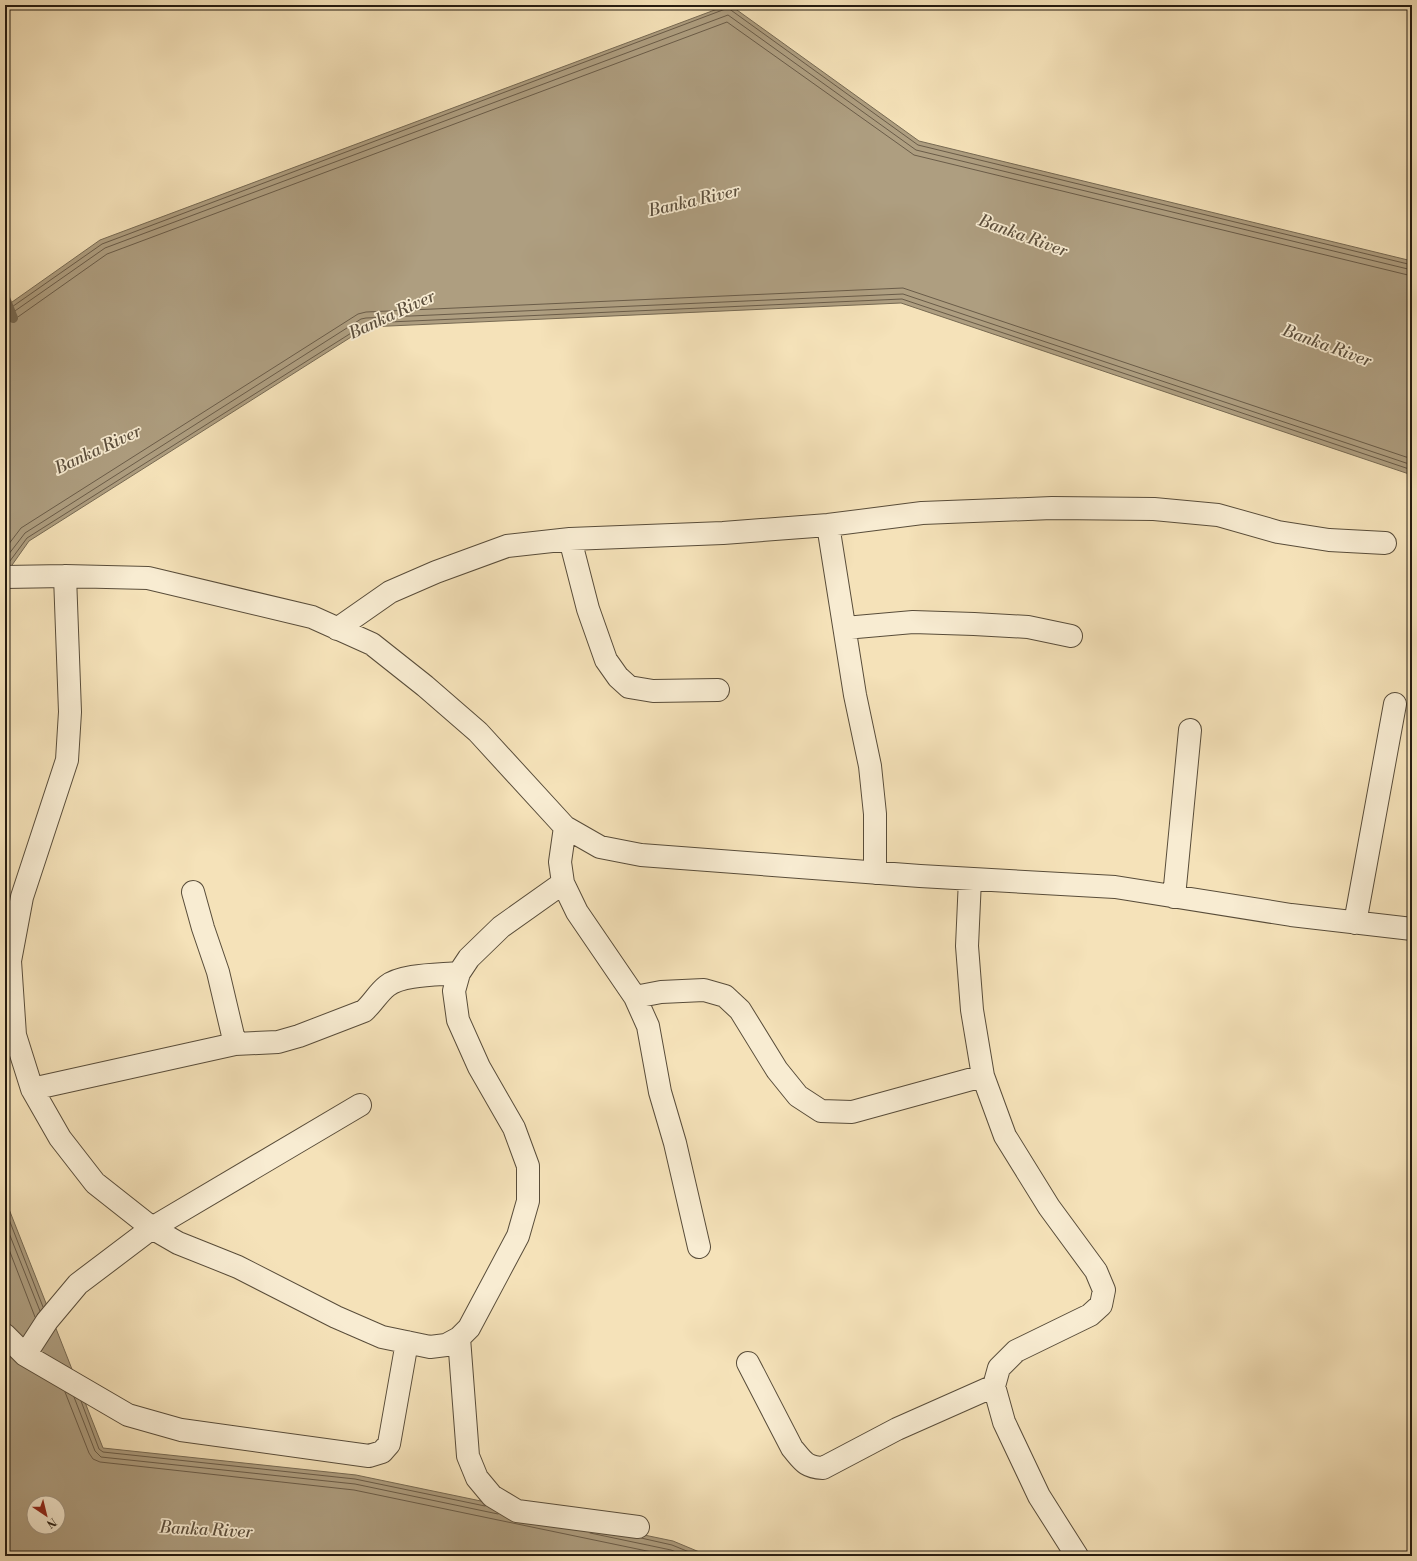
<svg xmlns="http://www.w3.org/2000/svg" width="1417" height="1561" viewBox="0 0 1417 1561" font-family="'Libre Bodoni',serif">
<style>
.water{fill:#ae9e80;stroke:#776a53;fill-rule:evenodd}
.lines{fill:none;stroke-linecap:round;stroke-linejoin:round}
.shore{stroke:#6a5c48;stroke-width:1}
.stream{stroke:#776a53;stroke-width:10}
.minor-casing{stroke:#594d3a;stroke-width:24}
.minor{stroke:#f8ecd2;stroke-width:22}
.labels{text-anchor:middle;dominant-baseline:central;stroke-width:3.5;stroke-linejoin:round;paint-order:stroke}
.water-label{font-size:17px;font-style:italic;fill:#5c4f3d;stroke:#f8ecd2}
</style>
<rect width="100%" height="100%" fill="#f5e2b9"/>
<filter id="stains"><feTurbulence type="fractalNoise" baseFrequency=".005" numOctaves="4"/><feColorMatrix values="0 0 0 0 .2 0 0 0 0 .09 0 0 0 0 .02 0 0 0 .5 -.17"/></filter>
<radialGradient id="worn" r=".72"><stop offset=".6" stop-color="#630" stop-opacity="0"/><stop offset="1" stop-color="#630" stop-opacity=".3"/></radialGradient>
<path class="water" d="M728,5H730L919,141L1412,261V475L901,303L367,327L29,541L5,575V307L100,240Z
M5,1199L103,1448L356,1475L673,1541L709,1556H5ZM34,1503H58V1527H34Z"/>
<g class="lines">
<path class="shore" d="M5,310L9,309L102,244L728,8L918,145L1412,265
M5,315L12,313L105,248L728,15L916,150L1412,270
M5,321L15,319L107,254L727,22L914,155L1412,276
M5,549L21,528L358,314L366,312L903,288L1412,459
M5,559L25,533L361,319L366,318L903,294L1412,465
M7,565L27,538L367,323L902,299L1412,470
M5,1209L43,1307
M5,1223L40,1311
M5,1239L35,1317
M65,1392L89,1453L93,1459L100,1462L354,1490L671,1556
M74,1397L95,1451L101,1457L355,1484L498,1514
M81,1401L99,1449L103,1452L355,1479L485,1506
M590,1533L671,1550L686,1556
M641,1538L672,1545L699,1556"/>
<path class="stream" d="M5,298L13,318"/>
<defs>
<path id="minor" d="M828,525L855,695L870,766L875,814V873
M570,539L588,609L606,660L618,677L629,687L653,691L718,690
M65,576L70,712L67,760L22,897L10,961L15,1035L32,1089L60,1138L95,1183L152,1228L178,1243L238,1267L336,1317L382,1337L430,1347L446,1345L459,1338L469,1328L518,1236L528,1201V1166L514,1128L479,1067L458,1020L454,991L459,973L469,958L501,927L563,883
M5,577L65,576L148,578L312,617L372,644L425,686L478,732L565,827L600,847L641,855L920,876L1115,887L1291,915L1412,929
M845,628L913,622L974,624L1028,627L1071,636
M337,629L390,592L436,572L507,546L570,539L723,533L828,525L922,513L1052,508L1154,509L1218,515L1278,532L1329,540L1385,543
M565,827L560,862L563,883L577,912L635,997L648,1026L660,1092L675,1143L699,1247
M970,879L967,946L972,1010L983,1076L1005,1136L1049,1207L1096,1271L1104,1290L1101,1305L1090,1315L1016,1351L999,1368L994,1386L1004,1422L1039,1496L1077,1556
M193,892L203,928L218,972L235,1044
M1174,897L1190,730
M1355,923L1395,704
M635,997L661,992L704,990L725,996L740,1010L777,1070L798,1096L821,1111L852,1112L983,1076
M32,1089L235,1044L278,1042L299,1036L364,1011C373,1003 378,993 387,986C402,974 439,975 459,973
M5,1335L25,1355L128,1415L181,1430L369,1456L382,1452L389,1444L407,1342
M459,1338L468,1456L477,1478L492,1496L517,1511L638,1527
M25,1355L47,1321L78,1284L152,1228L360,1105
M748,1363L792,1448C803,1461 805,1467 823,1468L897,1429L994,1386"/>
</defs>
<use href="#minor" class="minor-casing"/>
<use href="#minor" class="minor"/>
</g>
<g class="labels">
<g class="water-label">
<text transform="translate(694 201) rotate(-13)">Banka River</text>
<text transform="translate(1023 236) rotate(20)">Banka River</text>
<text transform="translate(392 315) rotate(-25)">Banka River</text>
<text transform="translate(1327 346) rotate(20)">Banka River</text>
<text transform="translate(98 450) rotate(-25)">Banka River</text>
<text transform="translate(206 1530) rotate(3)">Banka River</text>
</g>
</g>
<rect width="1417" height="1561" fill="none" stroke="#f5e2b9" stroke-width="20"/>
<rect x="6" y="6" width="1405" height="1549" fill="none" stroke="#251b10" stroke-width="2"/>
<rect x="10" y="10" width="1397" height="1541" fill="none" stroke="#251b10"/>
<g transform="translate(46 1515) rotate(145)"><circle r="19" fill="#f8ecd2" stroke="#a49884"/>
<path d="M0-3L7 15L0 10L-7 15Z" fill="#8f2418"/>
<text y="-6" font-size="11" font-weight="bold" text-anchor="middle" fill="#251b10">N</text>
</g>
<rect width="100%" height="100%" filter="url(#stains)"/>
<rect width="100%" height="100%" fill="url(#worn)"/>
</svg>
